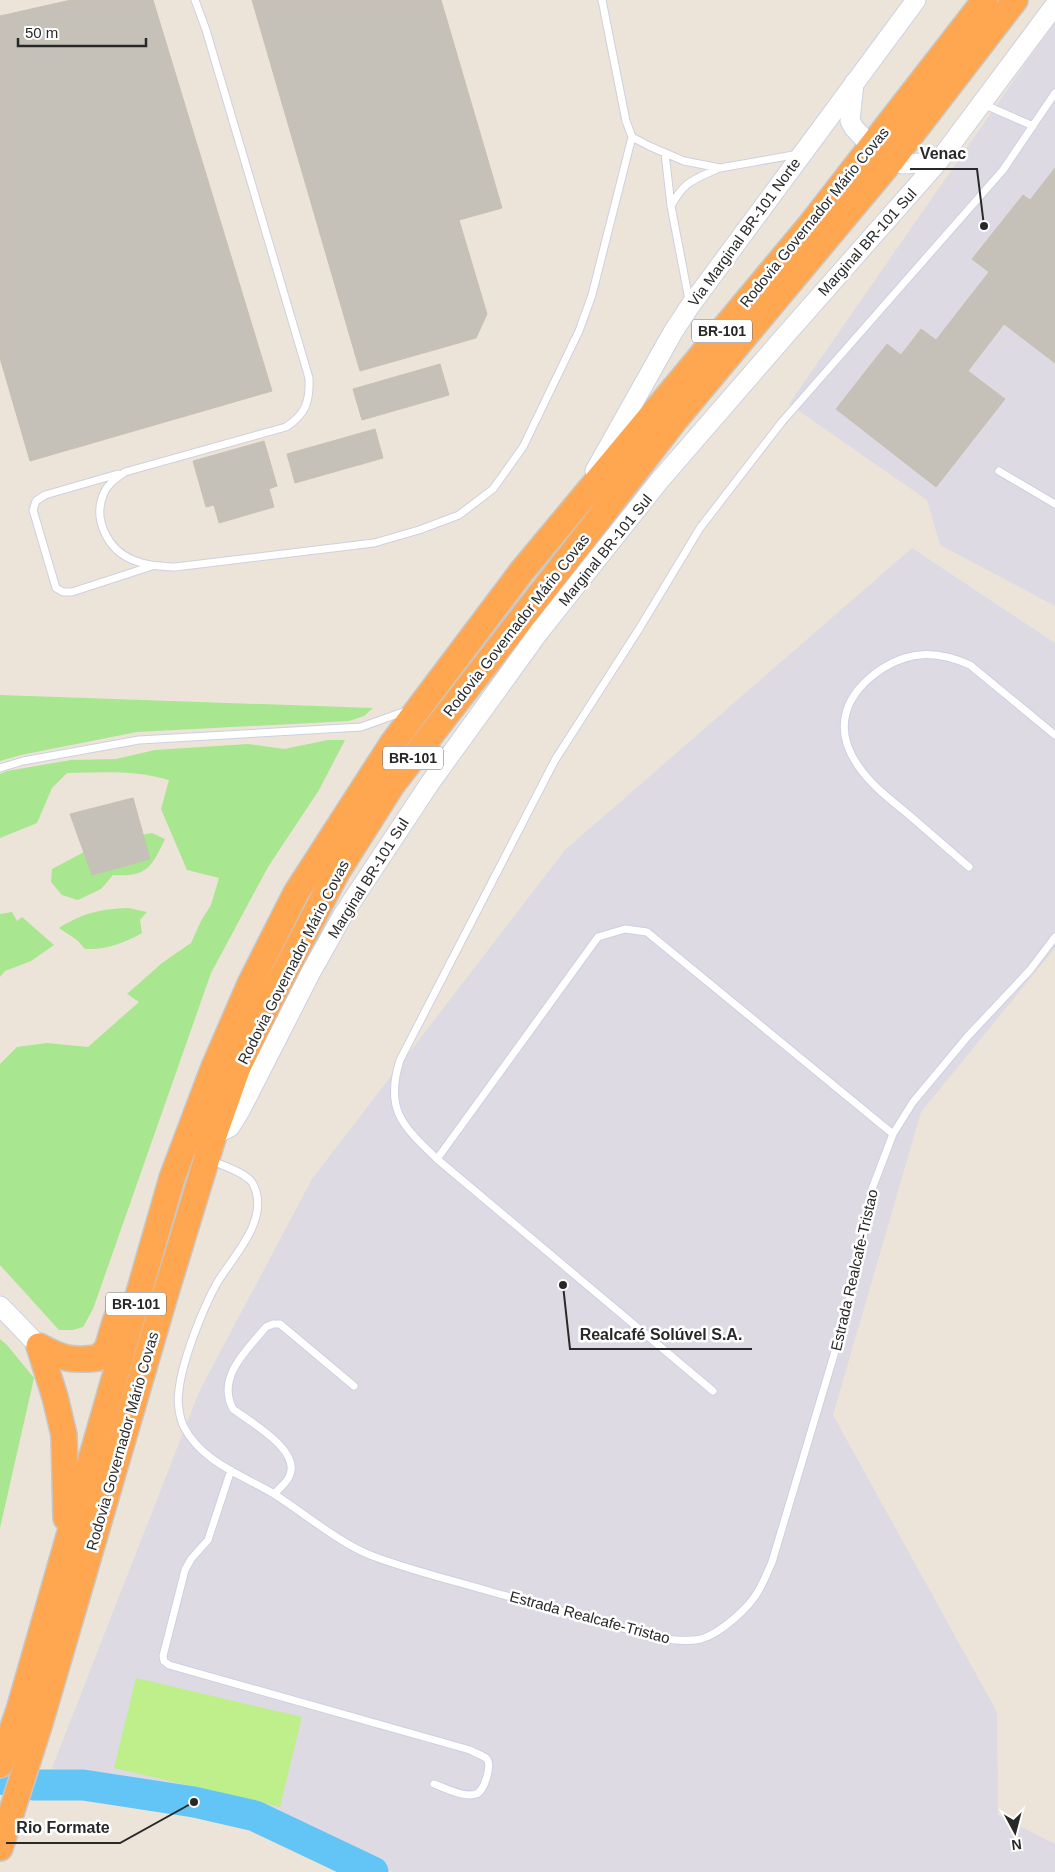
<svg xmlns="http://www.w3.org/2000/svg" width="1055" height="1872" viewBox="0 0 1055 1872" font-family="Helvetica,sans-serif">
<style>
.industrial{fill:#dddae3}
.green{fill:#a8e690}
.pitch{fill:#beef8b}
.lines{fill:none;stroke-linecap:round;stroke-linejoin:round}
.river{stroke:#63c5f5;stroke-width:31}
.building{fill:#c6c1b8;stroke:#c7c1b2}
.lane-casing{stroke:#cdd0e2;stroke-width:9}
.secondary-casing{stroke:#cdd0e2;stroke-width:21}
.highway-casing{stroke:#c7c7c7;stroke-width:28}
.lane{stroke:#fff;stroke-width:7}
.secondary{stroke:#fff;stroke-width:19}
.highway{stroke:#ffa750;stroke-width:25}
.labels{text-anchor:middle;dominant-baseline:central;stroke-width:5;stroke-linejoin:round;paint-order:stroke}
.shield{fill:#fff;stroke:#686868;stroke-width:1}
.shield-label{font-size:14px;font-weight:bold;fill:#282828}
.street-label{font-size:15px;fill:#282828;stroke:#fff}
.leader{fill:none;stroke:#282828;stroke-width:2}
.callout-dot{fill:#282828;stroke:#fff;stroke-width:2}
.callout-label{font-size:16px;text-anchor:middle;font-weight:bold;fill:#282828;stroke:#fff;stroke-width:5;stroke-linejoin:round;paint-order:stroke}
</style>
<rect width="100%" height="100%" fill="#ece4d8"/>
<path class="industrial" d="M1055,21V606L940,545L927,500L789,404Z
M912,548L1055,643V948L921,1112L833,1415L997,1712L998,1815L1055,1844V1872H393L52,1768L199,1392L312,1179L565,850Z"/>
<path class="green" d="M0,695L373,708L364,716L349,721L137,732L21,755L0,761Z
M328,740H345L319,790L268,867L211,973L93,1309L83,1327L73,1330H59L0,1265V1064L17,1047L47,1043L88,1047L139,1002L127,994L162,963L191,943L201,921L211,905L219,878L187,870L161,809L169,780C137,770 101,772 67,773L52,788L37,823L0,838V774L7,771L71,760L116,759L155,750L248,744L284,749Z
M152,833L165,839C151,868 147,877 113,875L101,889L78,900L62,895L51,882L52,869L103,842Z
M128,908L147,912L140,920L142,933C124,943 106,950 85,949L77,940L59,928C82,913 101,909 128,908Z
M12,912L17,921L22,917L54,945L31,961L5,971L0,977V914Z
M0,1339L7,1345L34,1378L0,1528Z"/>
<path class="pitch" d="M136,1678L302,1717L280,1807L114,1768Z"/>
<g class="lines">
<path class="river" d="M0,1779L34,1785H83L194,1802L255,1816L373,1872"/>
</g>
<path class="building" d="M71,0H153L272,391L30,461L0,358V16Z
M252,0H441L502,208L459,220L487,314L476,338L360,371Z
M1055,168V363L1004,324L968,371L1005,399L936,487L836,409L887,344L901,355L921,329L936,340L989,272L972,259L1023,195L1030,200Z
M440,364L449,395L362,420L353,389Z
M375,429L383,458L295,483L287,454Z
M264,441L277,486L269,489L274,507L219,523L214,505L206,507L193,461Z
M133,798L150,859L92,875L70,814Z"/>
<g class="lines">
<defs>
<path id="lane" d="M195,0L206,30L309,378C310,401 306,414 286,427L125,472C117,478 108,483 104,493C92,519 108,550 133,560C147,566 160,566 175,567L374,543L419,530L459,515L493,489L523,447L579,331L592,295L632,137
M602,0L626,121L632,137L649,146L684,161L720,168L799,154
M983,104L1033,126
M665,153L671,206L689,300
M671,206C685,180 694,180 719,168
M999,471L1055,504
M118,474L45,495L36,501L33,510L56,588L63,592H72L152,566
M0,768L23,761L139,740L361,727L406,711
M969,867C949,850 929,832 909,815C891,800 872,786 859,767C831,728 845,693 883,668C912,650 939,651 970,665L1055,735
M437,1159L598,937L625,929L647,932L893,1134
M210,1160C221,1165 248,1173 253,1184C271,1219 233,1256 217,1283C203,1308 182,1361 179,1390C177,1401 179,1417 184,1427C202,1462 242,1475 274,1494C304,1513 338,1542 370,1555C409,1570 451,1580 492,1592C547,1607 603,1623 658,1638C672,1640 687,1642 701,1639C721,1633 749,1608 759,1590C764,1581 768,1571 772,1562L845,1318L861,1251L867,1210L872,1189L893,1134L913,1102L968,1036L1030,970L1055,937
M713,1391L437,1159C403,1126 384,1110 400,1060L555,760L639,629L700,528L781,423L1003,170L1055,93
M231,1470L208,1540L191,1559L185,1570L163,1656L164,1661L169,1665L470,1750C475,1753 483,1755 487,1759C492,1766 484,1792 476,1794C465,1798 445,1788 434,1784
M274,1494C279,1489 286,1483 289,1477C303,1451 250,1422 233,1409C216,1377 247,1350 266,1327L273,1324H280L354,1386"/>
<path id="secondary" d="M854,83L850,121L854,128L868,143
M895,162L903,164L938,162
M595,471L673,332L690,306L916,0
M214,1135L230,1127L240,1111L311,972L344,913L430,783L539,632L660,480L783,338L938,162L1055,5
M0,1306L39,1346"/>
<path id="highway" d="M39,1346C63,1359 71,1361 98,1358L107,1349L116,1319
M39,1346L55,1397L64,1435L66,1518
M0,1765L19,1710L172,1178L214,1067L250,984L296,893L392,744L522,571L811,224L985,0
M0,1848L40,1723L166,1292L214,1135L238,1067L274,992L337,872L392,785L604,512L675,420L892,160L1015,0"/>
</defs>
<use href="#lane" class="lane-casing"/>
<use href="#secondary" class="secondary-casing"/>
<use href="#highway" class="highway-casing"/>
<use href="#lane" class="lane"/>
<use href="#secondary" class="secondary"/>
<use href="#highway" class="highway"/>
</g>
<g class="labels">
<g class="shield">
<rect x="692" y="319.5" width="60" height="23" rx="4"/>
<rect x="383" y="746.5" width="60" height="23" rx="4"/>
<rect x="106" y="1292.5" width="60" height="23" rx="4"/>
</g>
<g class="shield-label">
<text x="722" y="331">BR-101</text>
<text x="413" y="758">BR-101</text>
<text x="136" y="1304">BR-101</text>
</g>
<g class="street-label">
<text transform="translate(814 217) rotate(-51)">Rodovia Governador Mário Covas</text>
<text transform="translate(744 232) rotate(-54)">Via Marginal BR-101 Norte</text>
<text transform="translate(867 242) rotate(-48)">Marginal BR-101 Sul</text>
<text transform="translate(605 550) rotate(-51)">Marginal BR-101 Sul</text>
<text transform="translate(516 625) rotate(-52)">Rodovia Governador Mário Covas</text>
<text transform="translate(368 878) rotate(-58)">Marginal BR-101 Sul</text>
<text transform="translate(293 962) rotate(-63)">Rodovia Governador Mário Covas</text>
<text transform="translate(854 1270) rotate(-77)">Estrada Realcafe-Tristao</text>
<text transform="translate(122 1441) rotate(-74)">Rodovia Governador Mário Covas</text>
<text transform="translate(590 1617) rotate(15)">Estrada Realcafe-Tristao</text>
</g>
</g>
<path class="leader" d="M984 226L977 169H910M563 1285L570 1349H752M194 1802L120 1843H6"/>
<g class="callout-dot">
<circle cx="984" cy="226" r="5"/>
<circle cx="563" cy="1285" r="5"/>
<circle cx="194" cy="1802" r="5"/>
</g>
<g class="callout-label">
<text x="943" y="159">Venac</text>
<text x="661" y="1340">Realcafé Solúvel S.A.</text>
<text x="63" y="1833">Rio Formate</text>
</g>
<g transform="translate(1015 1832) rotate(173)" stroke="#ffffff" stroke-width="4" paint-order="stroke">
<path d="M0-4L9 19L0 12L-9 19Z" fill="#282828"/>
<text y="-8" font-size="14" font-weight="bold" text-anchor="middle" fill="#282828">N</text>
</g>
<path d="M18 38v8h128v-8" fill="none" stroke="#282828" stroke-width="2.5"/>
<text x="25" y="38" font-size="15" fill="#282828" stroke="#ffffff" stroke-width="4" paint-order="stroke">50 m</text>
</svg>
